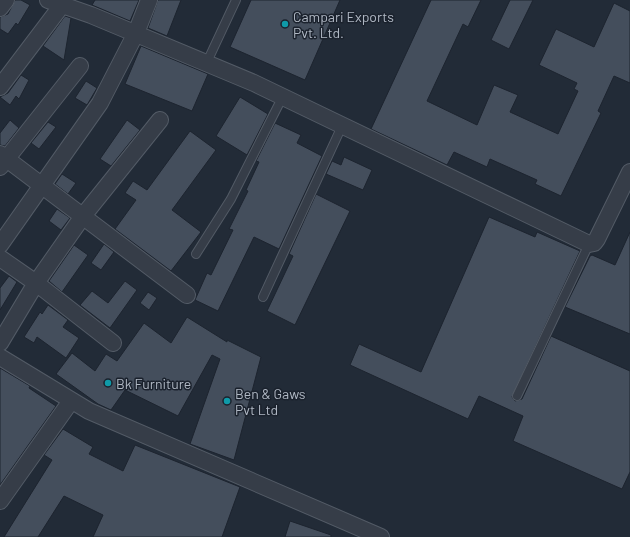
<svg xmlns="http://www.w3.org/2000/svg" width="630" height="537" viewBox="0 0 630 537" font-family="Barlow,sans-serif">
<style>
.building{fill:#444e5c;stroke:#1d242f}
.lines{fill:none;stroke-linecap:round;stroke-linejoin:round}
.service-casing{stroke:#535b66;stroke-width:10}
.minor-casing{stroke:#535b66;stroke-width:18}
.service{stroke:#363d48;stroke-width:8}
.minor{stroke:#363d48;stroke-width:16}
.culture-dot{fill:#0f9aa8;stroke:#1b222d;stroke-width:1.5}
.labels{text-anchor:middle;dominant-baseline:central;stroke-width:3;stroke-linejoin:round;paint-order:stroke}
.poi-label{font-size:14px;fill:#b0b8c4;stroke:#1b222d;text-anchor:start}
</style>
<rect width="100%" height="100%" fill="#222b37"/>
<path class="building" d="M15,0H21L30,5L18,25L16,23L8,34L0,29V17L8,14Z
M95,0H139L130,21L92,5Z
M158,0H181L167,36L148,28Z
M251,0H340L305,80L230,47Z
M431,0H481L468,27L463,24L427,101L477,125L494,85L518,95L510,112L558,134L578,91L574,89L577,83L539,65L556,29L594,47L614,3L630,11V83L614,76L598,111L601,113L561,196L535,184L537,180L490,159L487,167L454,152L447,165L371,129Z
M510,0H533L509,49L491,40Z
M65,16L71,18L64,60L43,46Z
M141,46L208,74L192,111L125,84Z
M21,75L29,80L19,99L16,96L10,105L0,97L8,93Z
M86,81L97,88L87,105L75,98Z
M240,97L268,114L247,155L216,136Z
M10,120L19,128L5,146L0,145V133Z
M127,120L140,130L111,166L100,159Z
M48,122L56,127L39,149L31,143Z
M275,123L301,135L297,143L322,156L279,249L254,237L218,311L195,300L207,273L211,275L233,230L229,229L248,191L246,190L259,162L256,161Z
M190,131L216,150L172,210L201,232L171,271L115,229L136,200L125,193L133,181L147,190Z
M344,157L372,170L363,190L326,174L332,161L341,165Z
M62,174L76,183L68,194L55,184Z
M316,194L350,211L295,325L267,311L293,256L289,254Z
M57,209L70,218L61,230L49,221Z
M489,217L535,237L537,232L580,251L512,397L515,401L522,399L551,336L630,371V472L622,489L513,441L523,416L479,396L468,419L350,365L359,344L421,372Z
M630,232V334L565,307L590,256L592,255L615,265Z
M104,244L114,252L101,270L91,263Z
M74,245L88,255L62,292L49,281Z
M9,276L17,282L0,310V288Z
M125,281L137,290L110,328L80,305L92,291L108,303Z
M148,292L157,298L149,310L140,303Z
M48,305L68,320L63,327L79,338L66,358L37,337L34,343L24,337L40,312L42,314Z
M187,317L227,342V340L261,357L234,460L190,444L220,359L212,355L178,416L125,390L111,410L98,404L56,374L72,353L95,371L106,354L117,361L144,323L171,343Z
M0,368L30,386L29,388L56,406L0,485Z
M63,429L93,447L89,454L123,471L135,445L240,487L222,537H93L103,515L64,496L38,537H4L52,460L44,455Z
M290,521L331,535V537H285Z"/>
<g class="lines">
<defs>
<path id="service" d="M207,62L236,0
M196,254L231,199L282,98
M263,297L342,126
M517,396L589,244"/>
<path id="minor" d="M48,0L91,15L254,83L589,244L594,243L597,239L630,172
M0,8L6,0
M0,87L62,5
M0,154L187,295
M0,167L80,66
M0,245L100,103L136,33L149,0
M0,258L36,283L113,343
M0,343L36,283L83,216L160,120
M0,357L89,411L381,537
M0,501L71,401"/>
</defs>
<use href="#service" class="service-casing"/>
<use href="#minor" class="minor-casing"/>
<use href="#service" class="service"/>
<use href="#minor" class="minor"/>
</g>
<g class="culture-dot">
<circle cx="285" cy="24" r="4"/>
<circle cx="108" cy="383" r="4"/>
<circle cx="227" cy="401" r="4"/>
</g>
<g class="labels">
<g class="poi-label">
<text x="293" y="16">Campari Exports<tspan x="293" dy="16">Pvt. Ltd.</tspan></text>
<text x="116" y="383">Bk Furniture</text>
<text x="235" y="393">Ben &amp; Gaws<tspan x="235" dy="16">Pvt Ltd</tspan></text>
</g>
</g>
</svg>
